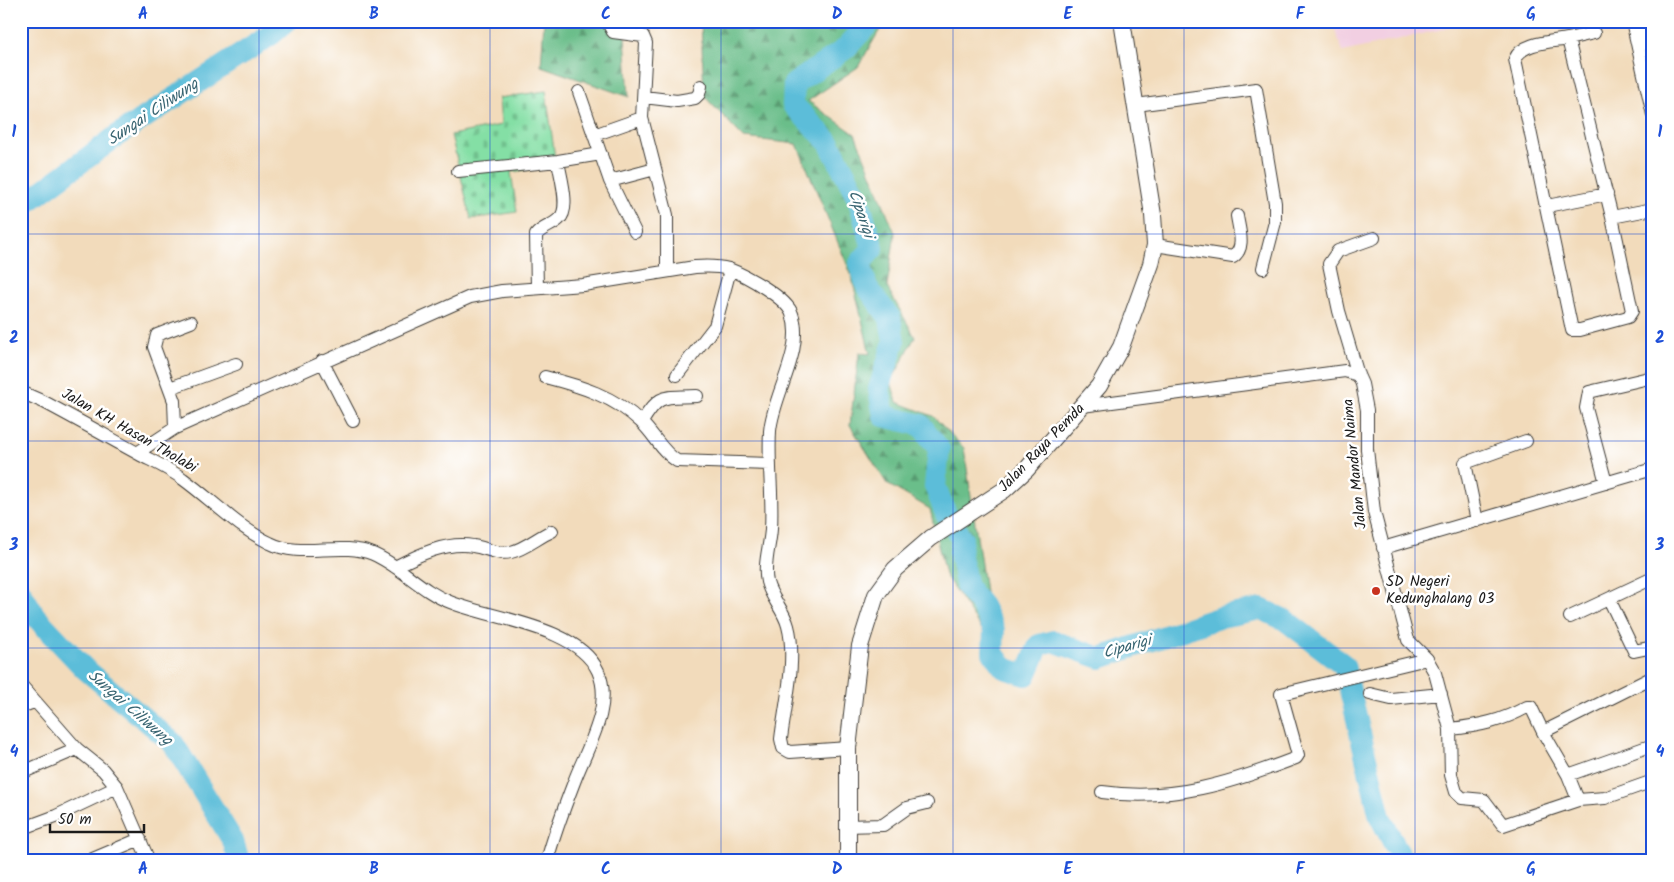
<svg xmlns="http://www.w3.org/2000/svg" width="1674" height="882" viewBox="0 0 1674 882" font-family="Kalam,sans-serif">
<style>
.built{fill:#f2cfe2}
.forest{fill:url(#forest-firs);stroke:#446d53}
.cemetery{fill:url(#cemetery-stones);stroke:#507e60}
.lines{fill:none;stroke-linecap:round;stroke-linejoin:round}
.river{stroke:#5bbdd9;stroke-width:22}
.minor-casing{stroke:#3c3934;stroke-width:14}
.major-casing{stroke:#3c3934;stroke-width:18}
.minor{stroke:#fff;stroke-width:12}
.major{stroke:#fff;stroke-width:16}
.grid{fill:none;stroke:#1d4ed8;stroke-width:1;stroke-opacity:0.55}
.poi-dot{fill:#c8321e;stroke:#fff;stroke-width:2}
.labels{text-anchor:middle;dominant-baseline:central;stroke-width:5;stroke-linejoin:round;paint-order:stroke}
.street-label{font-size:15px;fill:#1c1c1c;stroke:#fff}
.poi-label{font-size:15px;fill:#1c1c1c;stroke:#fff;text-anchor:start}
.water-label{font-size:16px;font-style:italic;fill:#386471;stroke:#fff}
.neatline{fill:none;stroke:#1d4ed8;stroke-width:2}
.grid-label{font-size:16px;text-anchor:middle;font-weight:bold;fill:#1d4ed8}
</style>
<defs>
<pattern id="forest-firs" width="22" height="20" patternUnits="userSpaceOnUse" patternTransform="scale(1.25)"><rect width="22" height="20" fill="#6bbe8a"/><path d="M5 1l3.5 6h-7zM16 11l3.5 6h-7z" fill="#579a70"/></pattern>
<pattern id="cemetery-stones" width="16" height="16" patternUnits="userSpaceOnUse" patternTransform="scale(1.25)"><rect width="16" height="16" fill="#84dfa5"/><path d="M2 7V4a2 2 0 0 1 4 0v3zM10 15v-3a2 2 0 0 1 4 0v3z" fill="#71bf8d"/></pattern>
</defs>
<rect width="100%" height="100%" fill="#fff"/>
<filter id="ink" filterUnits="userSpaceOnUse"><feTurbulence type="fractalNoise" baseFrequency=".02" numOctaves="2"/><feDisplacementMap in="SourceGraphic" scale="10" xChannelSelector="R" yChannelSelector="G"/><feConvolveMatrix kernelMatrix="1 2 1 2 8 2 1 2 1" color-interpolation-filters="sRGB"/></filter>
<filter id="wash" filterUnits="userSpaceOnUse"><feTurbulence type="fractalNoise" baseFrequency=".0096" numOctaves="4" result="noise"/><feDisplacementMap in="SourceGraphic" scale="20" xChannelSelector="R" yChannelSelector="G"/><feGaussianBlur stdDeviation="1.12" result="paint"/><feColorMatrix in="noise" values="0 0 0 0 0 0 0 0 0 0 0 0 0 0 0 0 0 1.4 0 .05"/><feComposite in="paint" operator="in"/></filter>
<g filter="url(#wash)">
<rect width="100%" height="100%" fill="#f2dbbb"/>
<path class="built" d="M1332,21H1470V23L1343,52Z"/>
<path class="forest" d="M544,21H624L629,97L541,66Z
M701,21H885L858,67L808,101L855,134L895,233L887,287L915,337L891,382L897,402L933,416L964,448L993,646L945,575L930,509L887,484L850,425L859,353L870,354L851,274L797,144L744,138L704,96Z"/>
<path class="cemetery" d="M546,91L556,166L511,172L517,212L471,219L451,135L501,125L499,98Z"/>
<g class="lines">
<path class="river" d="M871,21L845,49L794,84L793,105L828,141L858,198L873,248L860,263L867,287L890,318L894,342L879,389L884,416L921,425L939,449L935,486L946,514L962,539L960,552L967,587L982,606L994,630L993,653L1004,668L1026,675L1039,645L1053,641L1100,658L1221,617L1261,609L1285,620L1344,665L1380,817L1403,861
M21,207L118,135L272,34L287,21
M21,592L35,616L84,668L173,743L233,841L239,861"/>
</g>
</g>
<g filter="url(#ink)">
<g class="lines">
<defs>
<path id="minor" d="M607,21L613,32L643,36L646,43L642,118L667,215V270
M1632,21L1653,115
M1644,21L1653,59
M1568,39L1594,33
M579,92L610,181L635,232
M644,97L677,101L695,98L699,94L701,86
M1136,105L1256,89L1275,203V222L1263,268
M594,135L642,118
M458,171L558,161L601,154
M610,181L655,169
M1547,206L1607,194
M1612,217L1632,311L1628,317L1580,330H1572L1515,59C1522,42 1552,42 1568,39L1612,217L1653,209
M1155,245L1233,257C1246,248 1239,230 1237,216
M537,288L536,235C542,227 552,226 559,219C571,209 560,175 558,161
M322,361L353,421
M677,375L715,326L730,270
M1358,375L1339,311L1329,264L1338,251L1374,238
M545,377C580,386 614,396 641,422C654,434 662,452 677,461L770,464
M170,388L236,364
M21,392L44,402C76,419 108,437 139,454C154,462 170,469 183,479C212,500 237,527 270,543C301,559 340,541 373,554C401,566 421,591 450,602C492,619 577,626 598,671C614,707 586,749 574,782C564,808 554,834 547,861
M1082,406L1345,371L1358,375L1362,384L1367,410V449L1374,512L1408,640L1427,659L1435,673L1450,729L1451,775L1456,792L1462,798L1484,800L1503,825L1578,800L1605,798L1653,781
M642,422C660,392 664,398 697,396
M175,428L174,401L154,347L157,335L191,322
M137,453L175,428L470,297L502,291L583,285L695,267C707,266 717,266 729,269C745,275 787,298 792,314C805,350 773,394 770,431C768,464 773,496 771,529C770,546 763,565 767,582C771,598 784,610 788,626C797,659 785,705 781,739L783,748L790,752L848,748
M1606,483L1586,408L1589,392L1653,377
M1477,521L1465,463L1526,441
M1383,548L1653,469
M395,567C418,555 447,541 473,546C487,548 496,555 511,552C525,549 538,537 552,531
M1609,599L1634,651L1653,647
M1570,617L1653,578
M21,685L77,749L103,770L117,787L149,861
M1370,694L1391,699L1441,694
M21,707L34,702
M1450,729C1479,726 1502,721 1527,707H1531L1543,732
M21,773L77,749
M1568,775L1653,745
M1102,792C1172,802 1231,783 1296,758L1298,755L1281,694L1427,659
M1578,800L1568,775L1543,732L1653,677
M846,826L883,825L907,808L927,803
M21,829L56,816L117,787
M88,861L140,839"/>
<path id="major" d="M848,861V748L860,646L876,595L895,569L931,538L1004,490L1027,469L1099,386L1121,347L1151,264L1155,245L1153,215L1122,21"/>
</defs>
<use href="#minor" class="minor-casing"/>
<use href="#major" class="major-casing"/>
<use href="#minor" class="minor"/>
<use href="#major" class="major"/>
</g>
</g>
<path class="grid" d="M259,21V861M490,21V861M721,21V861M953,21V861M1184,21V861M1415,21V861M21,234H1653M21,441H1653M21,648H1653"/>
<circle class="poi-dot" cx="1376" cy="591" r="5"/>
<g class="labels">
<g class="street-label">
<text transform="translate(129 431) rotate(30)">Jalan KH Hasan Tholabi</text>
<text transform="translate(1042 448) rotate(-46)">Jalan Raya Pemda</text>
<text transform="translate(1355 464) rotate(-96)">Jalan Mandor Naima</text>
</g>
<g class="poi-label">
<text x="1386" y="582">SD Negeri<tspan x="1386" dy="17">Kedunghalang 03</tspan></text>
</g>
<g class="water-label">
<text transform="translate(153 112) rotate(-34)">Sungai Ciliwung</text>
<text transform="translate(861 214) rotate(71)">Ciparigi</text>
<text transform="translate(1127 647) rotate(-16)">Ciparigi</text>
<text transform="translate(130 708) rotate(41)">Sungai Ciliwung</text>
</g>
</g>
<rect width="1674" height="882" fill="none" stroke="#fff" stroke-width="55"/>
<path d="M50 824v8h94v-8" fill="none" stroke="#1c1c1c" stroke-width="2.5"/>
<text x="58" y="824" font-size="15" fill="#1c1c1c" stroke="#ffffff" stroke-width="4" paint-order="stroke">50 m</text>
<rect x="28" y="28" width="1618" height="826" class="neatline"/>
<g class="grid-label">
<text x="143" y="19">A</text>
<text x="374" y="19">B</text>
<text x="606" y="19">C</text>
<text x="837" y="19">D</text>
<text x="1068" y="19">E</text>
<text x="1300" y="19">F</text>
<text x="1531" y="19">G</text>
<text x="14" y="137">1</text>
<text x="1660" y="137">1</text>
<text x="14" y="343">2</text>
<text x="1660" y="343">2</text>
<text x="14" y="550">3</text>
<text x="1660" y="550">3</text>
<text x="14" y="757">4</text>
<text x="1660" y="757">4</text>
<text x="143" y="874">A</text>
<text x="374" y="874">B</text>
<text x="606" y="874">C</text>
<text x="837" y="874">D</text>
<text x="1068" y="874">E</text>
<text x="1300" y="874">F</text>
<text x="1531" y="874">G</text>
</g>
</svg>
